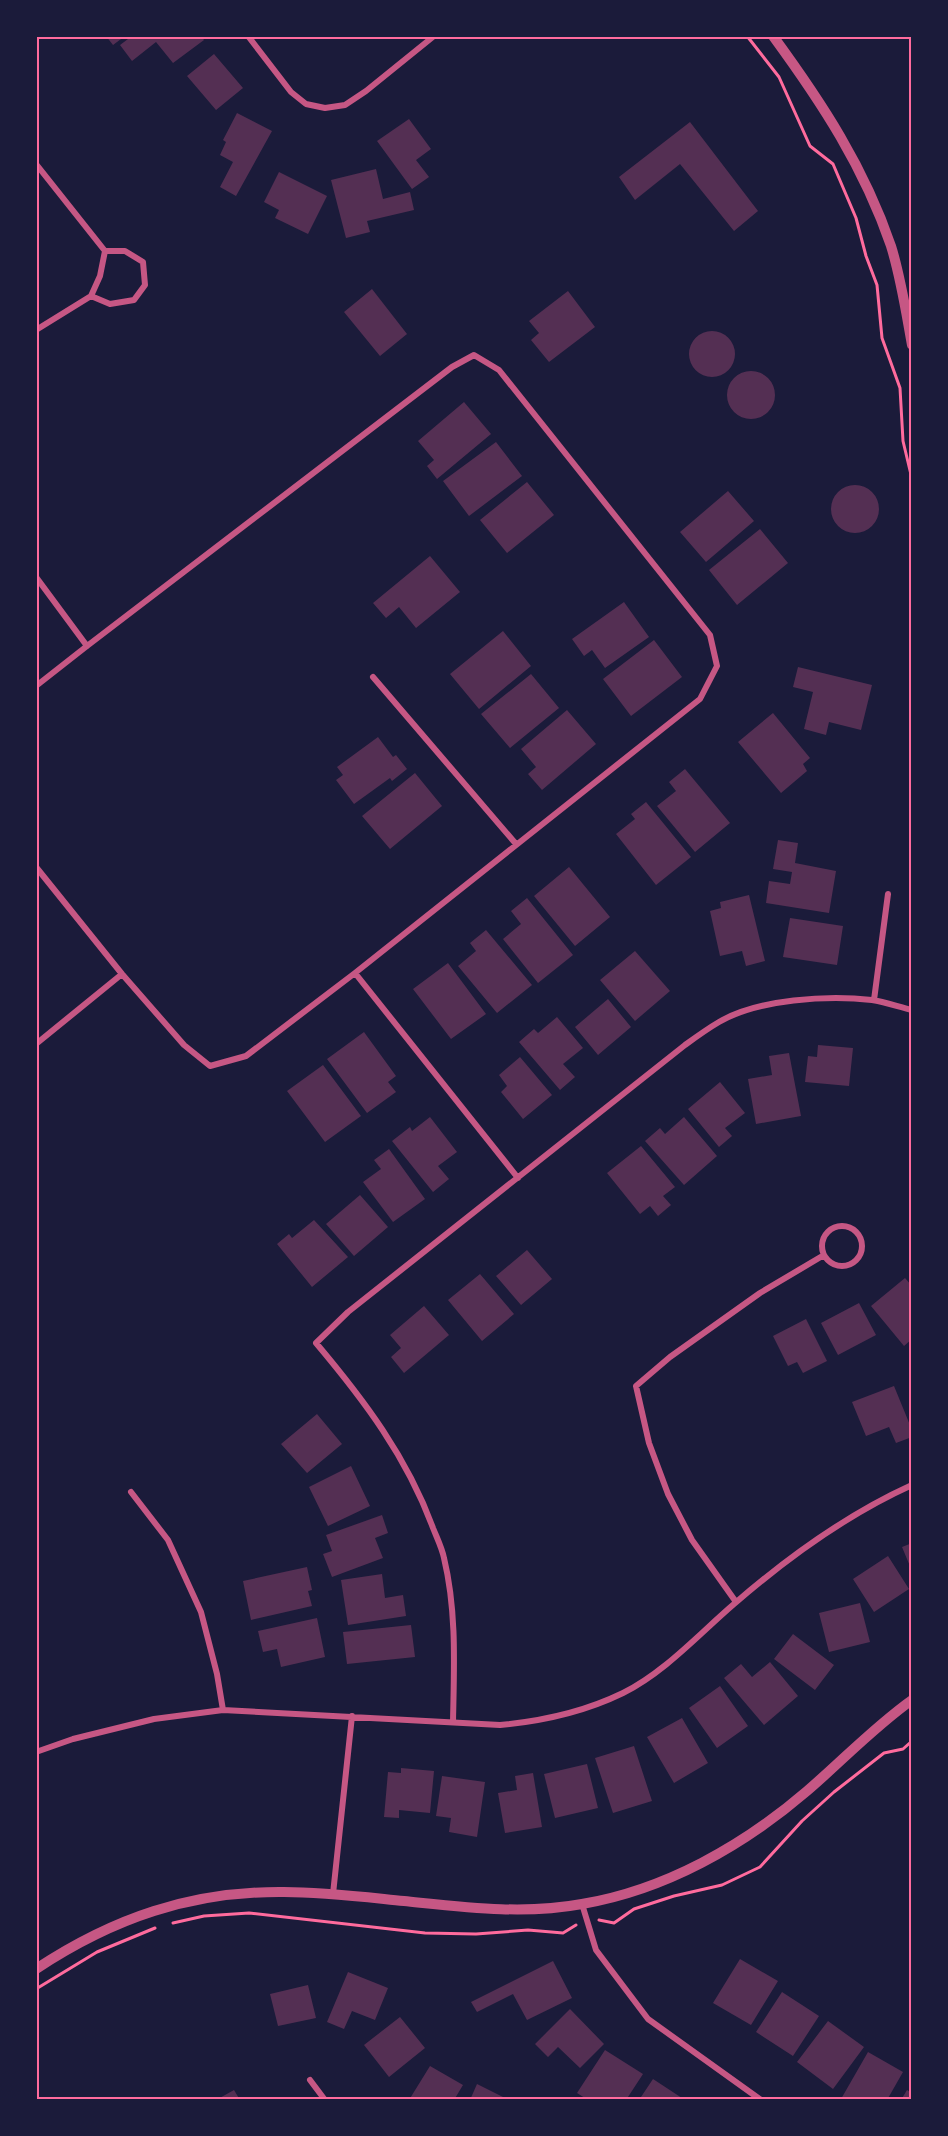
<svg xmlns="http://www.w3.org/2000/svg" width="948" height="2136" viewBox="0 0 948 2136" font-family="Mulish,sans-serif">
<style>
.building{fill:#542f53}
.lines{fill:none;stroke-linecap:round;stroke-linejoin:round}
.path{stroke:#ff6b9d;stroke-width:3}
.minor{stroke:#c65784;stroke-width:6}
.tertiary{stroke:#c65784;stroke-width:10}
.neatline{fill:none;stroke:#ff6b9d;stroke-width:2}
</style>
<rect width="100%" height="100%" fill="#1b1b3a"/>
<path class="building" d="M106,36H125L113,45Z
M132,36H201L204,40L173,63L156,42L132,61L120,45Z
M214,54L243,88L216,110L187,76Z
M237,113L272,131L236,196L220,187L233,162L220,155L226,142L223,140Z
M409,119L431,149L416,160L429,177L412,189L377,141Z
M690,122L758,211L734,231L680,164L635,200L619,177Z
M376,169L383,199L410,192L414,210L367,221L370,232L346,238L331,180Z
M279,172L327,196L308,234L275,218L279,210L264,202Z
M372,289L407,334L380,356L344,312Z
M568,291L595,327L549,362L531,340L539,333L529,321Z
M689 354a23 23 0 1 1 46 0a23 23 0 1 1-46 0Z
M727 395a24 24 0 1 1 48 0a24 24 0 1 1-48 0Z
M464,402L491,434L437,479L427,466L434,460L418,441Z
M496,442L522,476L469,516L443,481Z
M527,482L554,515L507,553L480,520Z
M831 509a24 24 0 1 1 48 0a24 24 0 1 1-48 0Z
M728,491L754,521L706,562L680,532Z
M760,529L788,563L737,605L709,570Z
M430,556L460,592L416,628L399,607L386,618L373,603Z
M624,602L649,637L605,668L592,650L584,656L572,639Z
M503,631L531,666L479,709L450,674Z
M654,640L682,677L631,716L603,679Z
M798,667L872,685L861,730L829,722L826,735L804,729L813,692L793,687Z
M531,674L559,708L510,748L481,714Z
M567,710L596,744L542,790L528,774L536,767L521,749Z
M773,713L810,758L803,764L807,771L781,793L738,742Z
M378,737L393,757L396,755L407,769L392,781L390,778L354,804L336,780L343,775L337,767Z
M685,769L730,823L695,852L657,806L676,791L669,782Z
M415,773L442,806L390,849L362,816Z
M646,802L691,857L656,885L616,834L635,819L631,814Z
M778,840L798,843L795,863L836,871L829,913L766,903L769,881L790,884L792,872L773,869Z
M569,867L610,917L575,946L534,896Z
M749,895L765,961L746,966L742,951L720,956L710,911L721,908L720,902Z
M527,898L573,955L538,983L503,939L521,924L511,911Z
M790,918L843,926L837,965L783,957Z
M486,930L532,985L497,1013L458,966L476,951L470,943Z
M635,951L670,991L635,1021L600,980Z
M448,963L486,1014L451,1039L413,989Z
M608,999L631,1027L598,1055L575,1027Z
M557,1017L583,1048L563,1064L575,1077L560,1090L519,1042L534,1029L538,1033Z
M364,1032L396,1076L388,1082L396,1092L367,1113L327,1059Z
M818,1045L853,1048L849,1086L805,1082L808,1056L817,1057Z
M789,1053L801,1116L756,1124L748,1079L772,1075L769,1056Z
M520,1057L552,1095L523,1119L501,1092L507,1086L499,1075Z
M323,1065L361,1116L325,1142L287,1091Z
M720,1082L745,1113L725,1128L732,1136L719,1147L688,1109Z
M430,1117L457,1152L438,1166L449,1179L433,1192L392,1141L410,1127L412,1131Z
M684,1117L717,1156L684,1185L645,1141L660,1128L665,1134Z
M641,1146L675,1187L663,1196L671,1205L658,1216L650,1206L640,1214L607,1173Z
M389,1149L425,1199L393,1222L363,1182L381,1169L374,1160Z
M360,1195L388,1227L354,1256L326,1224Z
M314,1220L348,1257L312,1287L277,1244L289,1234L292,1238Z
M527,1250L552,1279L521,1305L496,1276Z
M480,1274L514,1314L482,1341L448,1300Z
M905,1278L912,1286V1339L904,1346L871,1306Z
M859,1303L876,1335L838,1355L821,1323Z
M424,1306L449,1335L404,1373L391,1357L401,1348L390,1335Z
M806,1319L827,1361L803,1373L797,1362L788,1366L773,1336Z
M894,1386L912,1430V1437L896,1443L889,1427L866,1436L852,1402Z
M317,1414L342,1444L307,1473L281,1444Z
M351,1466L370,1506L328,1526L309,1487Z
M382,1515L388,1533L375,1538L383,1558L332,1577L323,1554L332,1551L326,1535Z
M912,1543V1571L902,1547Z
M888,1556L909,1589L874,1612L853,1579Z
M307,1567L312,1590L308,1591L312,1606L251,1620L243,1581Z
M382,1574L385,1598L403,1595L406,1616L348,1625L341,1580Z
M860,1603L870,1642L829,1652L819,1613Z
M317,1618L325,1657L281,1667L277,1649L263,1652L258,1631Z
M411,1625L415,1657L347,1664L343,1632Z
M793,1634L834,1665L815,1690L774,1659Z
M770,1662L798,1696L764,1725L724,1678L741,1664L752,1677Z
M720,1686L748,1726L717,1748L689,1708Z
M682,1718L708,1763L674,1783L647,1737Z
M634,1746L652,1801L613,1813L595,1758Z
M587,1764L598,1808L555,1818L544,1774Z
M401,1768L434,1771L430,1813L399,1810V1818L384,1817L388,1772L401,1773Z
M533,1773L542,1827L505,1833L498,1793L517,1790L515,1776Z
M442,1776L485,1782L477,1837L449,1832L451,1818L436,1816Z
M740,1959L778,1981L751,2025L713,2003Z
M553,1961L572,1998L527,2020L513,1994L477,2012L471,2002Z
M348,1972L388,1988L375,2020L352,2011L344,2029L327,2022Z
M308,1985L316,2018L278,2026L270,1994Z
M782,1992L819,2016L793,2056L756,2032Z
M570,2009L604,2044L580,2068L558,2047L548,2057L535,2044Z
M400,2017L425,2048L389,2077L364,2045Z
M828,2021L864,2047L833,2089L797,2062Z
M605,2050L643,2074L626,2100H588L577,2093Z
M868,2052L903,2072L887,2100H843L841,2099Z
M430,2066L463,2085L454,2100H409Z
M653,2079L685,2100H639Z
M477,2084L509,2100H470Z
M234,2090L240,2100H216Z
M907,2090L912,2093V2100H901Z"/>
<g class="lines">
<path class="path" d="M747,36L779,77L810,146L833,164L856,218L866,256L877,285L882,338L900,388L903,441L912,479
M599,1920L614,1923L634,1909L674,1896L722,1885L760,1867L802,1821L834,1792L884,1753L903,1749L912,1741
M173,1923L204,1916L249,1913L425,1933L476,1934L528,1930L563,1933L576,1925
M36,1989L97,1952L155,1928"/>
<path class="minor" d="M248,36L291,92L306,104L325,108L345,105L366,91L434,36
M36,164L105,251L100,276L91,296L36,330
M91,296L110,304L134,300L145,285L143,262L125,251H105
M36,577L87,646
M373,677L516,844
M36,686L87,646L452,367L474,355L499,370L710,635L717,666L700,699L355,973L246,1056L210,1066L184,1045L122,974L36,867
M355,973L518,1178
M874,1000L888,894
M36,1044L122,974
M822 1246a20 20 0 1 1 40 0a20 20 0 1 1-40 0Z
M131,1492L168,1540L201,1612L217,1674L223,1710
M736,1602L692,1540L668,1494L649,1443L636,1386L670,1357L760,1293L824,1255
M453,1722C454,1668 457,1612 444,1558C442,1548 437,1538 433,1528C407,1457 364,1400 316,1343L348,1312L685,1045C696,1037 707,1029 719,1022C758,999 828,995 872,1000C885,1002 899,1007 912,1010
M36,1752L73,1739L154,1719L223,1710L500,1725C544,1721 584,1712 623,1693C665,1672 699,1634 734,1604C787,1558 848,1514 912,1485
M333,1894L352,1716
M582,1904L596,1950L648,2019L761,2100
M310,2080L325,2100"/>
<path class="tertiary" d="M773,36C822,103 864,167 891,246C901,278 906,312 912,345
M36,1969C113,1918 191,1891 284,1892C324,1892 364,1897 404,1901C463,1907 523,1915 582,1904C665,1890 743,1846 807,1791C842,1761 874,1727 912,1700"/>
</g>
<rect width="948" height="2136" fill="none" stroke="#1b1b3a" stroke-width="75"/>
<rect x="38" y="38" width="872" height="2060" class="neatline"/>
</svg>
